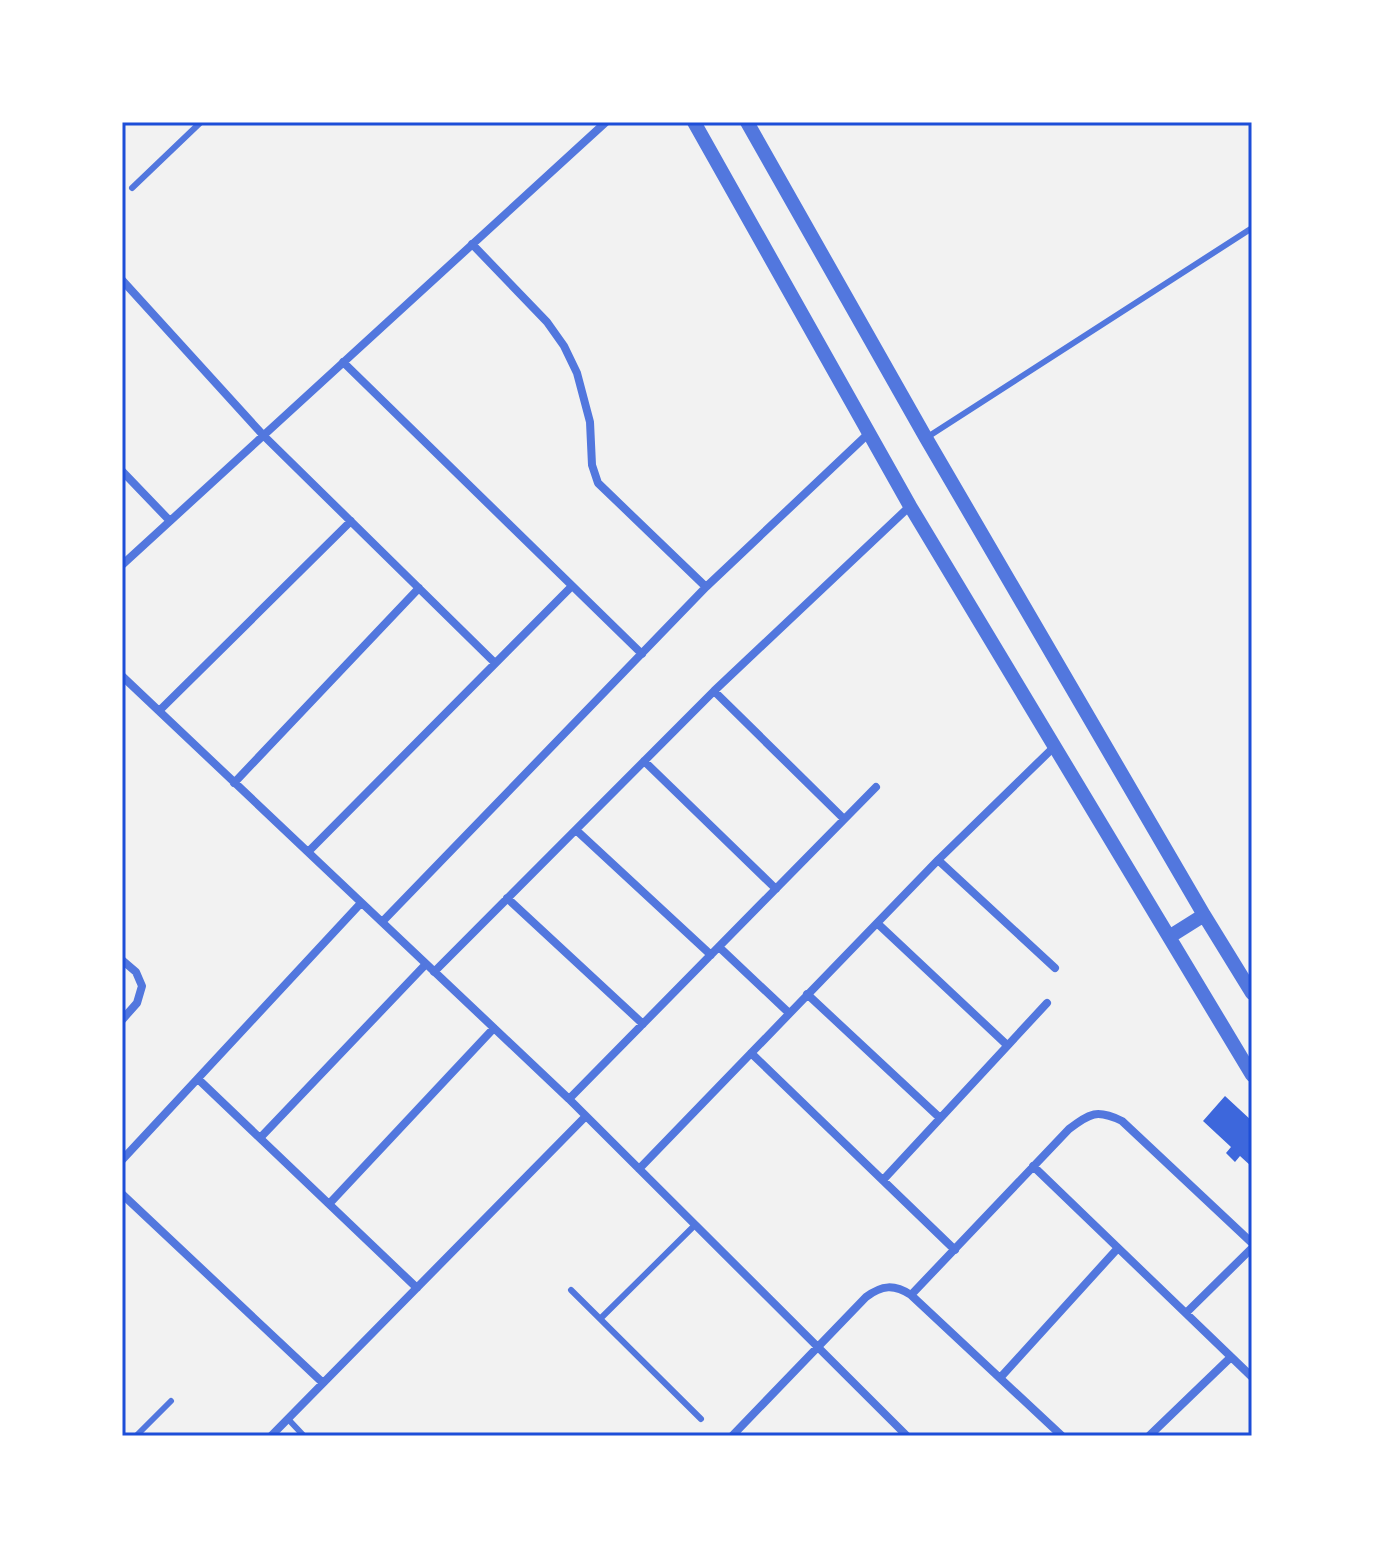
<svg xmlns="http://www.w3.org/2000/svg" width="1374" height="1558" viewBox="0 0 1374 1558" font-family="'Varela Round',sans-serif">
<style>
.building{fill:#3d67dc}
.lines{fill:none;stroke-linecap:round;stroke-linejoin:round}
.service{stroke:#5277de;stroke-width:6}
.minor{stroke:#5277de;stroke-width:8}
.tertiary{stroke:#5277de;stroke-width:14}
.neatline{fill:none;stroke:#1d4ed8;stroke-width:3}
</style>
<rect width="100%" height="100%" fill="#f2f2f2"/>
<path class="building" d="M1225,1096L1252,1121V1167L1240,1156L1235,1162L1226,1153L1231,1147L1203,1121Z"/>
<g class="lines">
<path class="service" d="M132,188L201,122
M926,438L1252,228
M571,1290L701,1419
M600,1319L695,1225
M288,1419L304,1436
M136,1436L171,1401"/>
<path class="minor" d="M472,244L547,322L564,346L577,373L590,422L592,465L598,483L706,587
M122,280L263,435L495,663
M343,362L642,654
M122,471L170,521
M122,565L606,122
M122,676L569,1099L907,1436
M714,691L844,819
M159,711L351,521
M644,761L776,889
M234,783L419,588
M576,830L711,955
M308,852L572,586
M938,860L1055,968
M507,898L643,1024
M382,922L706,587L869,433
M877,923L1007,1045
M719,947L789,1013
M122,960L136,972L142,986L137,1003L122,1020
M434,972L714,691L910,506
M807,994L940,1118
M751,1053L955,1250
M198,1079L417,1288
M569,1099L876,787
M260,1138L426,964
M122,1160L361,903
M1033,1166L1252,1377
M639,1169L938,860L1054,747
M883,1180L1047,1003
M122,1194L323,1383
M329,1204L494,1028
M911,1295L1069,1129C1090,1113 1097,1109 1122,1121L1252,1243
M1186,1313L1252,1248
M1000,1378L1118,1248
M271,1436L585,1117
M732,1436L866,1297C882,1285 894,1284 911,1295L1062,1436
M1149,1436L1231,1357"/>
<path class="tertiary" d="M694,122L910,506L1252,1075
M747,122L926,438L1204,915L1252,993
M1169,937L1204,915"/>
</g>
<rect width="1374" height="1558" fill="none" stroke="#ffffff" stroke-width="248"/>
<rect x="124" y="124" width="1126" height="1310" class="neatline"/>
</svg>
